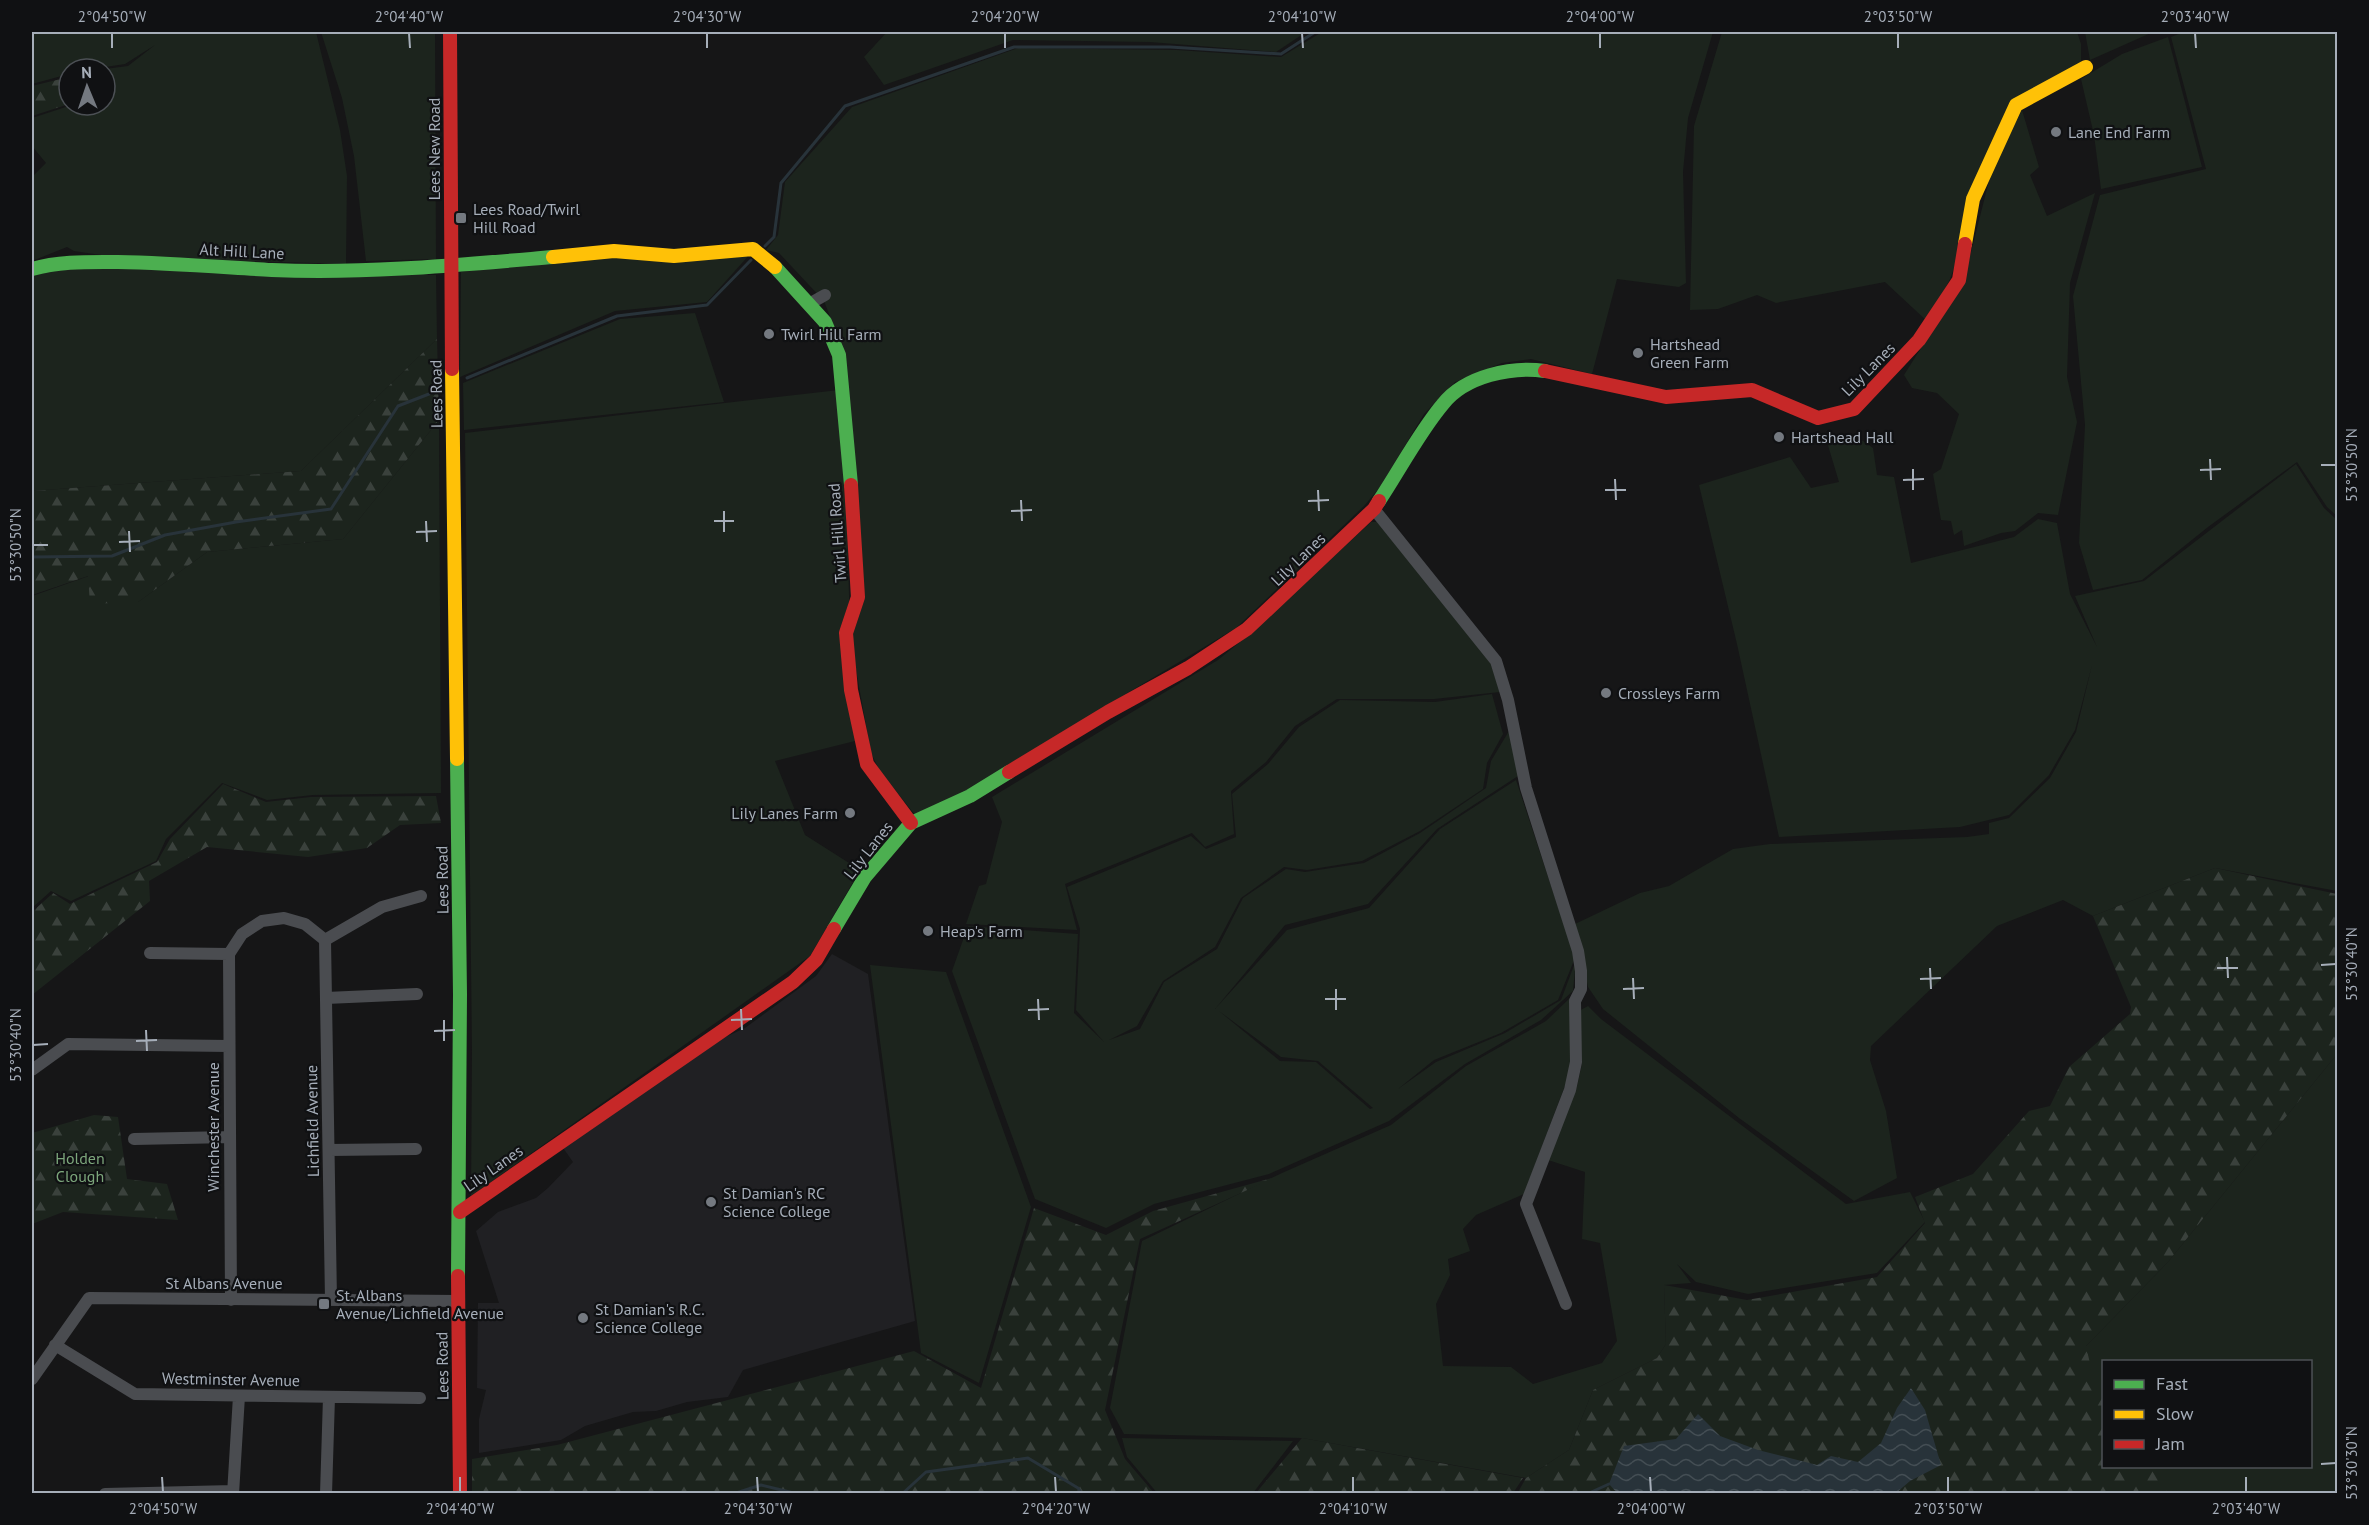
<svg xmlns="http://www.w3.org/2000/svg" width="2369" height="1525" viewBox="0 0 2369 1525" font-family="'PT Sans',sans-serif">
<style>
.built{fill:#202023}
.green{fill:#1c241d;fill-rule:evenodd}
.forest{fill:url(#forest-firs)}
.water{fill:url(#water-waves)}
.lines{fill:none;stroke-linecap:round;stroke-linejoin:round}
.stream{stroke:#28333a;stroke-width:3}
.street{stroke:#4a4c50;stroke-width:12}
.fast{stroke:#4caf50;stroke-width:14}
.slow{stroke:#ffc107;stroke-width:14}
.jam{stroke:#c62828;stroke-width:14}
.ticks{fill:none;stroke:#a6aeb9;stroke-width:2}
.poi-dot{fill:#747980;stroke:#101113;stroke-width:2}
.labels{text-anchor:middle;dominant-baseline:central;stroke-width:4.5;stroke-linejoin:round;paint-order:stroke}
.poi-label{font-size:16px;fill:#a6aeb9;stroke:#101113;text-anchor:start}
.street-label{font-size:16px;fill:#a6aeb9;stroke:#101113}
.park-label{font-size:16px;fill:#7ca67b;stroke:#101113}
.neatline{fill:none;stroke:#a6aeb9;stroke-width:2}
.ticks-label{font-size:15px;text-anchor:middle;fill:#a6aeb9}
</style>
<defs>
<pattern id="forest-firs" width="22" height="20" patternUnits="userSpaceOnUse" patternTransform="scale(1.5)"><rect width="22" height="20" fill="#1c241d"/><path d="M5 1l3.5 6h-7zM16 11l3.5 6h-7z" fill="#3a413c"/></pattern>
<pattern id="water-waves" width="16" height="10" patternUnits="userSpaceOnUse" patternTransform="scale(1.5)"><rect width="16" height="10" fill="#28333a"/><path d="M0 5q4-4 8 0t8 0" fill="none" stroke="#444e54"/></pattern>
</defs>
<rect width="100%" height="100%" fill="#161617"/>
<path class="built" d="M832,954L868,974L915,1321L743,1370L728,1397L687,1402L656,1411L633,1412L585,1426L561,1440L479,1453V1419L486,1390L477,1388L478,1303H499L476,1231L498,1212L536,1198L548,1188L573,1162L561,1145L719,1040L745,1028L816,976Z"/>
<path class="green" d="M32,32H316L340,130L347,176L346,264L114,257L74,251L67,247L32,261V177L46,163L32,146V118L72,105H105V69L128,66L155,45L125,64L92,69H69V74L32,84Z
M321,32H435L436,259L366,261L354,156L342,98Z
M887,32H1306L1276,52L1150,42L1013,40L884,85L864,57Z
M1322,32H1713L1688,118L1683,172L1686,283L1679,287L1617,279L1592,374L1531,359L1502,363L1455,382L1424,414L1380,487L1364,506L1236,628L1114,701L996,777L915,815L880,771L871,753L850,636L843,350L824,301L779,253L766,250L778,235L785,182L852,107L1018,48L1177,50L1281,57Z
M1722,32H2077L2081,44V66L2014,100L1950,279L1928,322L1885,282L1776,303L1757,295L1718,309L1690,310L1694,126Z
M2085,32H2153L2090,60Z
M2184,32H2337V516L2327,507L2297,462L2208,527L2142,580L2093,590L2079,543L2085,425L2073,296L2100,195L2206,169L2171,37Z
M2168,37L2202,167L2101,189L2094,135L2081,79L2122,54Z
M2022,110L2039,167L2030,175L2047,216L2095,193L2070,283L2067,377L2077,422L2058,515L2038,513L2015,531L2001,533L1964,546L1962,530L1954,535L1951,521L1941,520L1933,474L1941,469L1959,414L1937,393L1912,388L1904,375L1964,280L1992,169Z
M751,253L707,302L615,311L460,377L461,272L618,255Z
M85,267L436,275L437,339L301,471L32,491V275Z
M695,313L724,402L464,430L463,383L620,319Z
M839,390L847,481L855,741L775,761L805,835L860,870L810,956L471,1196L472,1051L465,433Z
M439,420L441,793L313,795L267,800L222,783L166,839L156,861L71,901L51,891L32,908V596L89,576L138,602L207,552L343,539Z
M1853,434L1873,448L1877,475L1894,477L1911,563L2014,537L2038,519L2057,523L2070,594L2097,647L2075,596L2144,581L2296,464L2324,508L2337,520V891L2215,868L2093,916L2063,900L1997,926L1871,1046L1870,1060L1886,1111L1897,1178L1854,1201L1739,1118L1603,1009L1588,987L1575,924L1640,893L1669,886L1733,849L1770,844L1967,837L1989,834V823L2009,818L2050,778L2076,732L2092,665L2075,730L2049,775L2009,815L1960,827L1779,837L1737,644L1699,485L1790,457L1811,488L1839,482L1827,442Z
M1371,522H1377L1489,658L1500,692L1434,699H1337L1295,726L1266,762L1231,791L1234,834L1205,847L1192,833L1065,884L1077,930L966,924L979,886L986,884L1002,822L992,797L1218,660L1246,637Z
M1492,694L1503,734L1487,763L1483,789L1420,831L1362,861L1307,870L1284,867L1241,898L1215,947L1163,981L1137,1026L1109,1040L1140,1029L1164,982L1217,949L1243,898L1286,869L1305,872L1364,863L1420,833L1486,788L1491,761L1509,731L1518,776L1437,829L1368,904L1285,925L1215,1009L1287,930L1369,908L1440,829L1516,780L1575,958L1558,1000L1501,1033L1434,1060L1398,1089L1436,1062L1505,1033L1561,1000L1576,960L1573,991L1541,1020L1465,1064L1389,1121L1269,1174L1154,1204L1106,1228L1035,1199L952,971L968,926L1078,934L1074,1013L1104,1042L1076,1010L1080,929L1067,887L1191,836L1206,849L1236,837L1232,794L1268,764L1299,727L1340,700L1435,702ZM1219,1011L1281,1057L1318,1061L1373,1108L1370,1109L1316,1062L1280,1061Z
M870,965L946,972L1031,1207L979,1383L921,1353Z
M1571,997L1572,1067L1524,1194L1476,1215L1463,1229L1470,1251L1448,1259L1450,1275L1436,1304L1443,1366L1511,1367L1533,1384L1602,1363L1617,1341L1600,1243L1582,1239L1585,1172L1548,1160L1577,1086L1582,1064L1579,1011L1588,1006L1601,1019L1846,1204L1910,1192L1925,1222L1877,1273L1748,1294L1696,1282L1677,1264L1691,1283L1664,1285L1666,1344L1657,1358L1593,1390L1569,1450L1526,1478L1302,1438L1124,1434L1110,1408L1142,1241L1282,1173L1391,1125L1466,1066L1546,1021Z
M2337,1054V1493L2040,1494L2086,1346L2167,1263ZM2104,1362H2310V1466H2104Z
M1122,1438L1293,1441L1253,1493L1158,1494L1127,1457Z"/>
<path class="forest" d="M69,77V104L32,116V86Z
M437,339L439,420L343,539L207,552L138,602L90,604L88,576L32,595V491L301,471Z
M223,784L266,802L311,797L436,796L441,823L400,825L367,848L308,857L207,847L149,881L150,901L32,995V912L53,893L70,904L157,862L170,839Z
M2215,868L2337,894V1054L2167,1263L2086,1346L2094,1381L2103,1395L2104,1466L2150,1467L2168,1493L1517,1494L1526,1478L1569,1450L1593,1390L1657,1358L1666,1344L1664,1285L1747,1300L1877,1277L1925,1223L1915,1197L1973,1174L2029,1111L2050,1106L2069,1067L2130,1014L2131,1007L2093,916Z
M94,1115L118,1117L127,1179L167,1184L178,1220L63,1212L32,1224V1133Z
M1276,1177L1140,1239L1105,1410L1125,1459L1154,1493H472V1459L557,1445L914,1351L981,1388L1034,1208L1106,1235L1153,1211Z
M1302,1438L1523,1478L1513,1493H1256Z"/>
<path class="water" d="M1911,1388L1925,1410L1941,1465L1910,1481L1896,1493L1618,1494L1609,1484L1624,1446L1676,1439L1698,1414L1720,1436L1758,1450L1817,1465L1831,1456L1858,1462L1881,1443L1897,1408Z"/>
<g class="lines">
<path class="stream" d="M765,246L774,237L781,183L845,106L1014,47H1170L1281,54L1315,32
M467,378L617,316L707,305L751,260
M32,557L112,556L165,535L236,522L331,509L398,406L429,394
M733,1494L761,1485L798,1494
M902,1494L926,1472L1028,1458L1078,1488L1082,1494
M1587,1494L1609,1484"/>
<path class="street" d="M809,304L825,295
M1374,509L1496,661L1508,700L1526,788L1578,951L1581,971V989L1575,1001L1576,1062L1570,1090L1526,1204L1566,1304
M325,940L331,1300
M150,953L229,954L242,934L262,921L284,918L305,924L325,940L382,907L421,896
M229,954L231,1300
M326,998L417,994
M32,1070L68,1044L229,1046
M134,1139L230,1137
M329,1150L416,1149
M55,1345L135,1394L420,1398
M32,1379L89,1298L458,1301
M105,1494L233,1491
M233,1494L239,1396
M326,1494L329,1397"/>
<path class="fast" d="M775,267L825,322L839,355L851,485
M32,269C60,261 88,262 118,262C169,263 220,267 272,270C366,274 459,265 553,257
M1379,501C1399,471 1420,431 1443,404C1465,376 1512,366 1545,371
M457,759L460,994L458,1276
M834,929L865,877L911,823L970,796L1009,772"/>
<path class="slow" d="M1965,244L1973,199L2016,105L2086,67
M553,257L614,251L674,256L753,249L775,267
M452,369L457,759"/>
<path class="jam" d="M450,32L452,369
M1545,371L1666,397L1752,390L1818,418L1854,409L1919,340L1959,280L1965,244
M851,485L858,597L846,633L851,690L867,764L911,823
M1009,772L1108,712L1188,668L1247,629L1374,509L1379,501
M460,1212L793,982L816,960L834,929
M458,1276L460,1494"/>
</g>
<path class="ticks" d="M112,33V48M409,33L410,48M707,33V48M1005,33V48M1302,33L1303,48M1600,33V48M1898,33V48M2195,33L2196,48M2210,459L2211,480M2321,465H2336M1913,469V490M2200,470L2221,469M1615,479L1616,500M1903,480L1924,479M1318,490L1319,511M1605,490H1626M1021,500L1022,521M1308,501L1329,500M724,511V532M1011,511L1032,510M426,521L427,542M714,521H734M129,531L130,552M416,532L437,531M119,542L140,541M33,545H48M2227,957L2228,978M2321,965L2336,964M1930,968L1931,989M2217,968H2238M1633,978L1634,999M1920,979L1941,978M1336,989V1010M1623,989L1644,988M1038,999L1039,1020M1325,999H1346M741,1009L742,1030M1028,1010L1049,1009M444,1020V1041M731,1020L752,1019M146,1030L147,1051M434,1031L455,1030M136,1041L157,1040M33,1045L48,1044M2321,1464L2336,1463M162,1477L163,1492M460,1477V1492M757,1477L758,1492M1055,1477L1056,1492M1353,1477V1492M1650,1477L1651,1492M1948,1477V1492M2246,1477V1492"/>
<g class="poi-dot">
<circle cx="2056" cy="132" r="6"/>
<rect x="455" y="212" width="12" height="12" rx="3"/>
<circle cx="769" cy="334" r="6"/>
<circle cx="1638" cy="353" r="6"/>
<circle cx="1779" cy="437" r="6"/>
<circle cx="1606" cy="693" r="6"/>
<circle cx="850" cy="813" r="6"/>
<circle cx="928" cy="931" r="6"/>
<circle cx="711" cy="1202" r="6"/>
<rect x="318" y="1298" width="12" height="12" rx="3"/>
<circle cx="583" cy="1318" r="6"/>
</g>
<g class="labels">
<g class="poi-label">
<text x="2068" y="132">Lane End Farm</text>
<text x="473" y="209">Lees Road/Twirl<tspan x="473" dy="18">Hill Road</tspan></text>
<text x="781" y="334">Twirl Hill Farm</text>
<text x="1650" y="344">Hartshead<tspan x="1650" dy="18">Green Farm</tspan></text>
<text x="1791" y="437">Hartshead Hall</text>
<text x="1618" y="693">Crossleys Farm</text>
<text x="838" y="813" text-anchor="end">Lily Lanes Farm</text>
<text x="940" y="931">Heap's Farm</text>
<text x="723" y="1193">St Damian's RC<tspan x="723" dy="18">Science College</tspan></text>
<text x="336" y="1295">St. Albans<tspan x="336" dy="18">Avenue/Lichfield Avenue</tspan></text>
<text x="595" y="1309">St Damian's R.C.<tspan x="595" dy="18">Science College</tspan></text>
</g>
<g class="street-label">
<text transform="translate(434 149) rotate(-90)">Lees New Road</text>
<text transform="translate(242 251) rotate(3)">Alt Hill Lane</text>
<text transform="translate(1868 369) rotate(-45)">Lily Lanes</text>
<text transform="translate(436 394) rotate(-91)">Lees Road</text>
<text transform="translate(837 533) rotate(-94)">Twirl Hill Road</text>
<text transform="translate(1298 559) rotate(-44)">Lily Lanes</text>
<text transform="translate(868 850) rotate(-52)">Lily Lanes</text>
<text transform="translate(442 880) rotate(-91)">Lees Road</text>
<text transform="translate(312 1121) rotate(-91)">Lichfield Avenue</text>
<text transform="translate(213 1127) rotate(-90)">Winchester Avenue</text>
<text transform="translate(493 1168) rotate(-35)">Lily Lanes</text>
<text x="224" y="1283">St Albans Avenue</text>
<text transform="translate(442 1366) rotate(-91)">Lees Road</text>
<text transform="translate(231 1379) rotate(1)">Westminster Avenue</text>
</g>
<g class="park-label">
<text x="80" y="1158">Holden<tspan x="80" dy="18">Clough</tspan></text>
</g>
</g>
<rect width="2369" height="1525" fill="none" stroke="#101113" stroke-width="66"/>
<rect x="2102" y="1360" width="210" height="108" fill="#101113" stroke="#4c5055" stroke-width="1.5"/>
<rect x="2114" y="1380" width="30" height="9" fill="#4caf50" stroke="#4c5055" stroke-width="1.5"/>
<text x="2156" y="1390" font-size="18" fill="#a6aeb9">Fast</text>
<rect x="2114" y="1410" width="30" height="9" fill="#ffc107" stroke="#4c5055" stroke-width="1.5"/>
<text x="2156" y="1420" font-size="18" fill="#a6aeb9">Slow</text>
<rect x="2114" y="1440" width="30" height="9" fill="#c62828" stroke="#4c5055" stroke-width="1.5"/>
<text x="2156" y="1450" font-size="18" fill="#a6aeb9">Jam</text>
<g transform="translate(87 87) rotate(358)"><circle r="28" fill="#101113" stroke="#4c5055" stroke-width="1.5"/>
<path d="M0-4.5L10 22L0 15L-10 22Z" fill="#747980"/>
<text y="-9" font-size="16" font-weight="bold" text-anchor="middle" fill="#a6aeb9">N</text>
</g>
<rect x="33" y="33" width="2303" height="1459" class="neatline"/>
<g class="ticks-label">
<text x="112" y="22">2°04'50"W</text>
<text x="409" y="22">2°04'40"W</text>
<text x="707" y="22">2°04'30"W</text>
<text x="1005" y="22">2°04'20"W</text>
<text x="1302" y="22">2°04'10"W</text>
<text x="1600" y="22">2°04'00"W</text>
<text x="1898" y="22">2°03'50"W</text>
<text x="2195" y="22">2°03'40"W</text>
<text transform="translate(2352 465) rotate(-90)" y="5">53°30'50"N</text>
<text transform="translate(16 545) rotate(-90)" y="5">53°30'50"N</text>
<text transform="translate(2352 964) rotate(-90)" y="5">53°30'40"N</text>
<text transform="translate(16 1045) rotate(-90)" y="5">53°30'40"N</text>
<text transform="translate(2352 1463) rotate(-90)" y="5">53°30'30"N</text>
<text x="163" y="1514">2°04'50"W</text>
<text x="460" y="1514">2°04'40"W</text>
<text x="758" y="1514">2°04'30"W</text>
<text x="1056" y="1514">2°04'20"W</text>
<text x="1353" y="1514">2°04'10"W</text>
<text x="1651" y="1514">2°04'00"W</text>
<text x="1948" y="1514">2°03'50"W</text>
<text x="2246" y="1514">2°03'40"W</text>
</g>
</svg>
